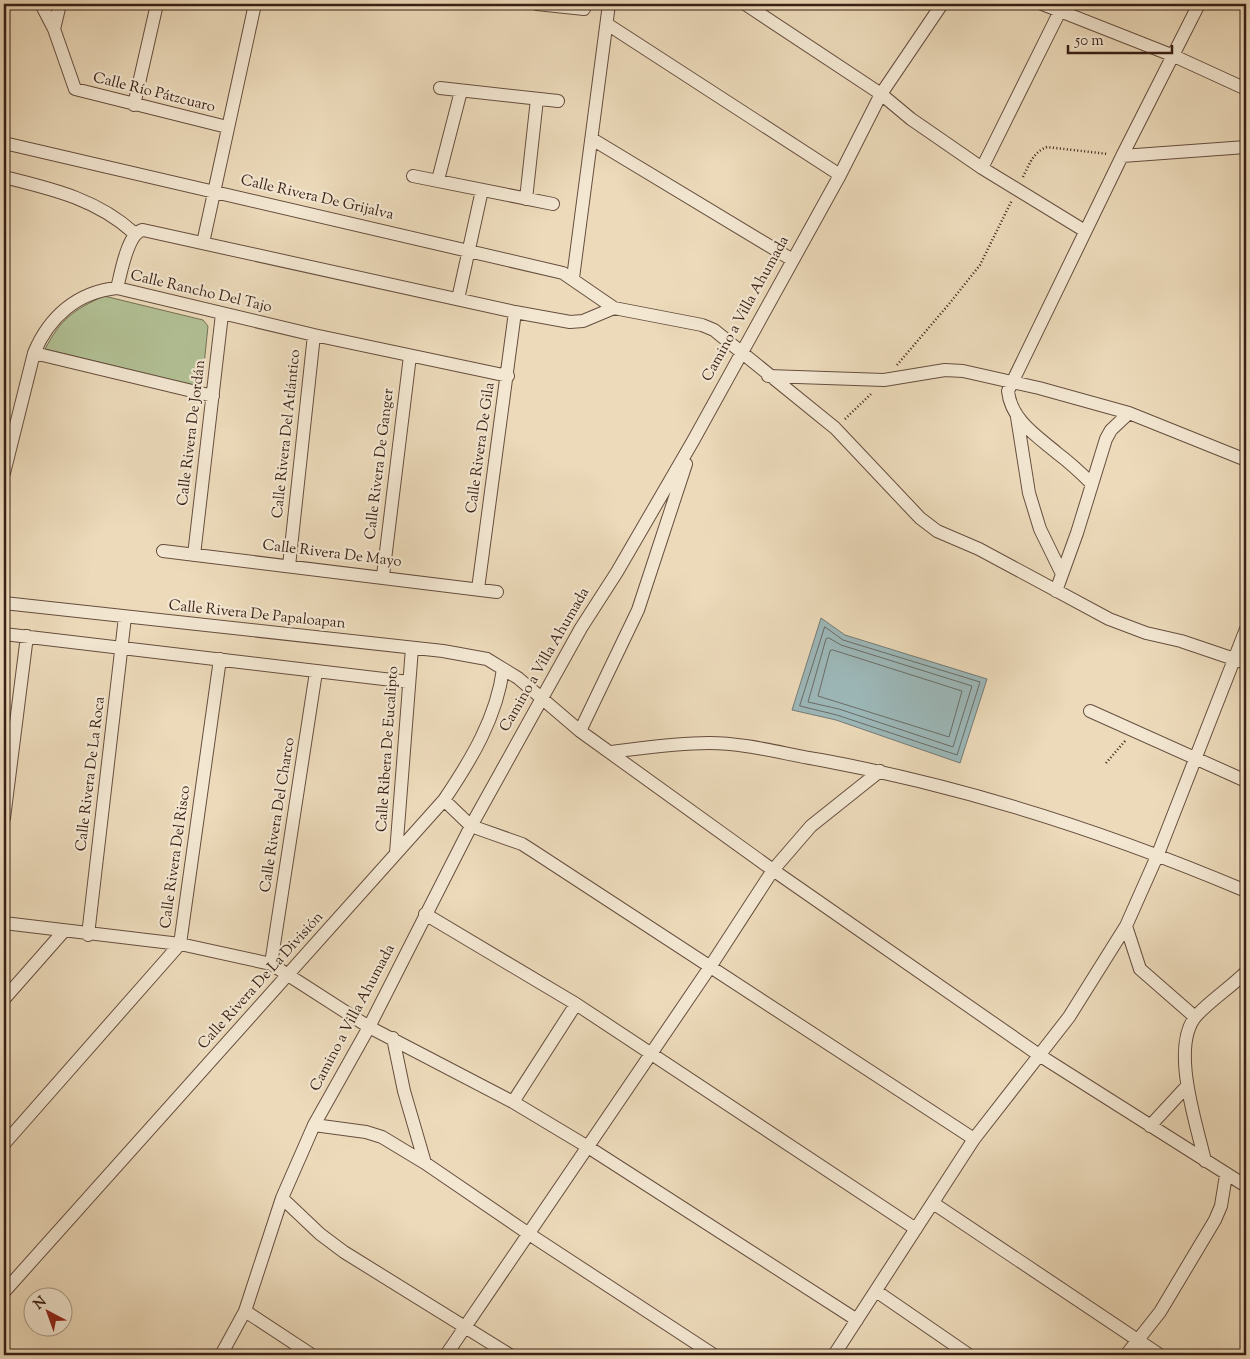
<svg xmlns="http://www.w3.org/2000/svg" width="1250" height="1359" viewBox="0 0 1250 1359" font-family="'Sorts Mill Goudy',serif">
<style>
.green{fill:#b2c195;stroke:#767055}
.water{fill:#9cb8b9;stroke:#747b77}
.lines{fill:none;stroke-linecap:round;stroke-linejoin:round}
.shore{stroke:#6a6c67;stroke-width:1}
.street-casing{stroke:#664e3e;stroke-width:14}
.path{stroke:#391f15;stroke-width:2.5;stroke-dasharray:1 2.5;stroke-linecap:butt}
.street{stroke:#f3e7d2;stroke-width:12}
.labels{text-anchor:middle;dominant-baseline:central;stroke-width:4.5;stroke-linejoin:round;paint-order:stroke}
.street-label{font-size:15px;fill:#391f15;stroke:#f3e7d2}
</style>
<rect width="100%" height="100%" fill="#ecdaba"/>
<filter id="stains"><feTurbulence type="fractalNoise" baseFrequency=".004" numOctaves="4"/><feColorMatrix values="0 0 0 0 .2 0 0 0 0 .09 0 0 0 0 .02 0 0 0 .5 -.17"/></filter>
<radialGradient id="worn" r=".72"><stop offset=".6" stop-color="#630" stop-opacity="0"/><stop offset="1" stop-color="#630" stop-opacity=".3"/></radialGradient>
<path class="green" d="M104,296L203,320L208,326L203,375L193,385L45,349C61,319 73,310 104,296Z"/>
<path class="water" d="M821,618L845,635L987,679L960,763L836,720L792,710Z"/>
<g class="lines">
<path class="shore" d="M825,627L843,640L980,682L957,755L837,715L800,706Z
M829,638L841,645L972,686L953,747L839,709L808,702L826,639Z
M833,650L962,691L949,737L818,696L830,651Z"/>
<defs>
<path id="street" d="M41,4L54,29L75,89L227,127
M537,4L584,9
M745,4L881,94L911,119L982,168L1085,231
M1042,4L1174,56L1246,89
M607,24L840,175
M54,29L60,4
M440,88L558,101
M134,105L157,4
M592,139L791,259
M4,143L563,273L614,308
M1122,156L1246,147
M982,168L1060,11
M413,176L553,204
M4,177C52,189 97,199 134,233
M438,180L461,91
M526,199L537,99
M203,243L255,4
M573,278L609,4
M117,288C121,274 127,233 143,230L515,312L570,322L583,321L614,308L702,325L714,330L835,428L920,518L937,531L979,549L1109,619L1146,633L1181,641L1246,663
M458,299L482,190
M34,353L213,396
M768,376L884,380L945,370L963,371L1039,388L1129,413L1246,460
M1017,417L1029,493L1040,529L1062,574
M4,473L34,353C49,317 77,292 117,288L314,335L508,376
M1092,484C1081,473 1069,462 1057,453C1037,436 1011,420 1008,391L1122,156L1199,4
M163,551L497,592
M194,555L222,314
M289,566L314,335
M383,576L410,356
M478,589L515,312
M1056,591L1077,533L1106,439L1111,430L1129,413
M4,603L443,651L487,659L518,678L580,731L773,870L1039,1055L1246,1186
M4,634L409,682
M1090,711L1246,781
M580,731L638,610L686,464
M611,752C643,748 676,743 709,743C746,743 784,754 821,760C968,787 1109,833 1246,891
M444,800L471,826L522,844L533,851L974,1139
M4,818L27,636
M396,853L412,648
M425,914L576,1004L916,1229
M4,923L180,944L271,964L369,1027L513,1102L588,1147L857,1320
M1126,926L1140,969L1195,1017
M88,935L125,617
M271,964L316,672
M4,999L63,932
M393,1038L404,1091L425,1163
M513,1102L576,1004
M314,1125L366,1132L382,1137L425,1163L529,1234L714,1355
M1150,1126L1187,1086
M4,1144L180,944L220,659
M1205,1161C1197,1125 1169,1045 1197,1015C1212,999 1231,987 1246,972
M282,1198L320,1234L344,1252L510,1355
M933,1203L1160,1355
M876,1291L969,1355
M4,1292L444,800C471,760 497,717 503,669
M245,1311L312,1355
M221,1355L245,1311L282,1198L314,1125L369,1027L471,826L581,628L617,572L693,441L840,175L881,94L942,4
M446,1355L710,967L773,870L811,826L880,771
M834,1355L974,1139L1069,1017L1126,926L1158,854L1246,629
M1126,1355L1160,1312L1215,1220L1221,1206L1226,1175"/>
</defs>
<use href="#street" class="street-casing"/>
<path class="path" d="M1023,177C1029,165 1033,152 1047,147L1108,154
M897,365L949,304L980,265L1012,200
M845,419L872,393
M1106,763L1125,741"/>
<use href="#street" class="street"/>
</g>
<g class="labels">
<g class="street-label">
<text transform="translate(154 93) rotate(14)">Calle Río Pátzcuaro</text>
<text transform="translate(317 198) rotate(13)">Calle Rivera De Grijalva</text>
<text transform="translate(201 292) rotate(13)">Calle Rancho Del Tajo</text>
<text transform="translate(746 309) rotate(-61)">Camino a Villa Ahumada</text>
<text transform="translate(192 433) rotate(-83)">Calle Rivera De Jordán</text>
<text transform="translate(287 434) rotate(-84)">Calle Rivera Del Atlántico</text>
<text transform="translate(481 448) rotate(-82)">Calle Rivera De Gila</text>
<text transform="translate(380 464) rotate(-83)">Calle Rivera De Ganger</text>
<text transform="translate(332 554) rotate(7)">Calle Rivera De Mayo</text>
<text transform="translate(257 615) rotate(6)">Calle Rivera De Papaloapan</text>
<text transform="translate(545 660) rotate(-60)">Camino a Villa Ahumada</text>
<text transform="translate(388 749) rotate(-86)">Calle Ribera De Eucalipto</text>
<text transform="translate(91 774) rotate(-83)">Calle Rivera De La Roca</text>
<text transform="translate(278 815) rotate(-81)">Calle Rivera Del Charco</text>
<text transform="translate(176 857) rotate(-82)">Calle Rivera Del Risco</text>
<text transform="translate(261 981) rotate(-48)">Calle Rivera De La División</text>
<text transform="translate(353 1018) rotate(-62)">Camino a Villa Ahumada</text>
</g>
</g>
<rect width="1250" height="1359" fill="none" stroke="#ecdaba" stroke-width="20"/>
<rect x="5" y="5" width="1240" height="1349" fill="none" stroke="#391f15" stroke-width="2.5"/>
<rect x="10" y="10" width="1230" height="1339" fill="none" stroke="#391f15"/>
<g transform="translate(48 1312) rotate(319)"><circle r="24" fill="#f3e7d2" stroke="#a99786"/>
<path d="M0-4L9 19L0 12L-9 19Z" fill="#8f2418"/>
<text y="-8" font-size="14" font-weight="bold" text-anchor="middle" fill="#391f15">N</text>
</g>
<path d="M1068 45v8h104v-8" fill="none" stroke="#391f15" stroke-width="2.5"/>
<text x="1075" y="45" font-size="15" fill="#391f15" stroke="#f3e7d2" stroke-width="4" paint-order="stroke">50 m</text>
<rect width="100%" height="100%" filter="url(#stains)"/>
<rect width="100%" height="100%" fill="url(#worn)"/>
</svg>
